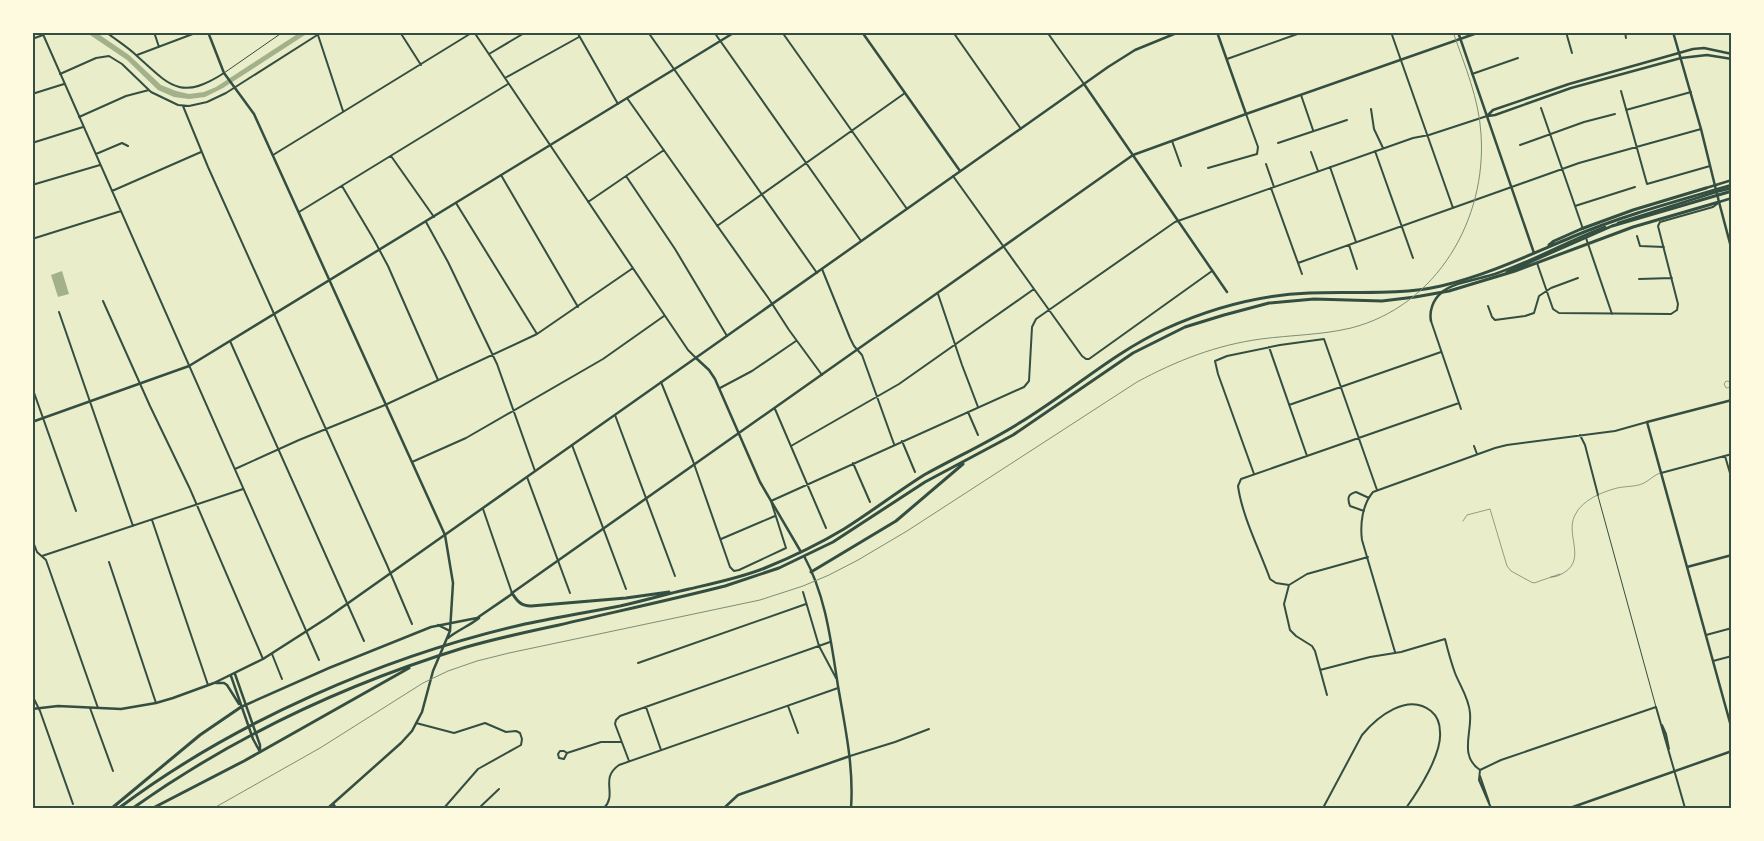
<svg xmlns="http://www.w3.org/2000/svg" width="1764" height="841" viewBox="0 0 1764 841" font-family="Poppins,sans-serif">
<style>
.water{fill:#a3b18a}
.lines{fill:none;stroke-linecap:round;stroke-linejoin:round}
.service{stroke:#344e41;stroke-width:0.5}
.pedestrian{stroke:#344e41;stroke-width:1}
.minor{stroke:#344e41;stroke-width:2}
.tertiary{stroke:#344e41;stroke-width:2.5}
.primary{stroke:#344e41;stroke-width:2.5}
.motorway{stroke:#344e41;stroke-width:3}
.rail{stroke:#7c8e77;stroke-width:1}
.neatline{fill:none;stroke:#344e41;stroke-width:2}
</style>
<rect width="100%" height="100%" fill="#e9edc9"/>
<path class="water" d="M87,33H97L129,55L161,85L176,91L189,94L204,92L216,87L299,33H308L223,88L205,97L189,99L174,97L158,90L127,60Z
M62,271L69,294L58,297L51,275Z"/>
<g class="lines">
<path class="service" d="M1732,382L1726,381L1724,384L1726,388L1732,387
M1463,521L1467,515L1490,509L1507,566L1511,571L1531,582L1534,583L1560,574
M1551,577C1557,577 1560,575 1565,572C1586,558 1565,534 1575,515C1582,500 1602,492 1617,488C1626,486 1636,487 1644,483C1650,480 1654,475 1660,473"/>
<path class="pedestrian" d="M224,73L283,32
M1598,496L1656,707"/>
<path class="minor" d="M42,32L319,660
M106,32C116,40 128,47 137,56C170,86 181,101 224,73
M154,32L159,47
M317,32L343,111
M400,32L421,65
M474,32L688,350L696,358
M577,32L618,104
M648,32L817,273
M714,32L861,241
M782,32L907,209
M953,32L1021,129
M1047,32L1084,84
M1391,32L1453,208
M1566,32L1572,53
M1625,32L1626,38
M32,39L43,35
M489,54L526,32
M137,55L198,32
M1227,59L1303,32
M60,74L96,58L109,56L122,64L151,92L178,105L189,106L207,102L226,93L322,32
M1472,74L1518,58
M505,78L579,37
M1621,91L1647,184L1710,166
M32,94L64,84
M1301,95L1313,130
M627,98L769,299L789,330L822,375
M183,106L208,167L387,565L412,624
M1541,108L1583,229
M1371,109L1374,129L1383,148
M1626,110L1691,92
M79,117L126,96L149,90
M1172,141L1181,166
M32,143L83,127
M1278,143L1347,120
M1520,145L1584,122L1615,114
M1375,151L1413,258
M1311,152L1318,171
M96,154L122,143L128,146
M273,155L473,32
M391,156L434,217
M1266,164L1274,187
M1330,167L1356,242
M1208,168L1257,154L1258,147L1246,114
M501,175L578,307
M626,176L675,249L727,336
M953,176L1082,356L1086,359H1089L1212,271
M32,185L100,165
M342,186L373,238L388,266L438,380
M1271,188L1302,274
M112,191L201,152
M588,202L664,150
M456,203L537,334
M1575,206L1635,187
M299,212L508,84
M426,222L448,262L497,364L535,471
M717,226L905,93
M1637,236L1640,246L1664,247
M1586,238L1612,314
M32,239L121,211
M1349,245L1357,269
M1298,263L1579,163L1701,129
M1537,263L1553,309L1559,313L1671,314L1677,310L1678,304L1658,226L1660,222L1713,207L1717,204
M822,269L850,338L854,346L862,355L894,444
M1639,279L1672,278
M938,294L962,365L978,407
M103,301L150,406L190,489L263,659
M1488,306L1492,317L1495,320L1525,316L1534,313L1539,296L1551,288L1578,278
M59,312L133,526
M1431,321L1461,409
M230,341L364,641
M1269,347L1307,456
M661,382L693,461L730,567L734,571L739,570L786,548L771,501L1024,387L1029,381L1032,327L1036,319L1175,222L1413,138L1429,135L1487,116
M32,387L76,511
M720,388L752,371L796,341
M1289,405L1441,352
M775,409L826,528
M968,412L978,435
M615,415L675,576
M1580,435L1585,445L1598,495
M902,441L915,472
M572,445L626,589
M791,446L899,384L1034,289
M1474,446L1477,454
M1725,456L1732,480
M412,462L466,438L603,359L664,316
M853,463L870,502
M235,469L299,440L385,405L537,334L633,268
M1661,473L1732,454
M1254,474L1218,374L1215,361L1227,356L1280,345L1324,339L1377,490
M527,477L570,593
M483,509L512,593
M1364,511L1350,506C1347,498 1348,494 1356,492L1369,498
M152,520L208,685
M32,539L37,552L46,560L98,708
M721,539L775,516
M42,556L243,489
M109,562L156,703
M1289,585L1276,583L1270,579C1260,551 1242,516 1238,486L1241,479L1459,403
M1289,585L1284,604L1290,630L1296,636L1312,646L1315,651L1327,695
M1289,585L1307,574L1368,557
M803,592L819,646L836,678
M1706,635L1732,628
M1395,652L1362,540C1360,525 1362,505 1373,492L1495,448L1507,445L1615,431L1647,422
M272,654L282,679
M1713,661L1732,656
M638,663L806,604
M1320,670L1370,657L1401,652L1445,639C1448,651 1451,662 1455,673C1460,686 1469,698 1470,713C1472,733 1459,756 1480,770
M32,695L40,711L73,804
M788,706L798,733
M646,707L661,750
M90,708L113,771
M416,723L454,733L485,723L506,732L516,731L520,733L522,739L521,745L478,769L444,808
M1662,725L1666,734L1669,749
M567,753L564,759L559,758L558,754L560,751H564L567,753L601,742H621
M850,756L895,742L929,729
M629,761L615,724L616,720L620,716L830,642
M1480,770L1501,760L1656,707L1685,808
M1480,770L1479,780L1491,808
M1480,776L1489,802
M494,807L495,808
M479,808L499,789
M604,808C618,794 599,779 619,765L838,688
M1323,808L1362,735C1377,717 1408,692 1431,711C1437,716 1440,724 1440,732C1442,754 1419,790 1406,808"/>
<path class="tertiary" d="M208,32L224,73L254,114L445,535
M1458,32L1534,253
M1084,84L1227,292
M1487,116L1493,110L1569,84L1693,49L1704,48L1732,54
M1488,116L1495,115L1571,88L1681,58L1707,55L1732,59
M1719,202L1732,251
M1618,223L1716,192
M1431,321C1429,311 1433,300 1441,293C1453,282 1480,279 1495,274C1533,261 1568,241 1605,227
M696,358L709,370L715,379L760,482L801,552
M1732,400L1647,422L1732,730
M32,422L189,366L735,32
M804,556C826,596 831,642 838,686C845,727 854,767 851,808
M1687,567L1732,555
M512,593L1133,155L1246,114
M333,804L336,808
M724,808L738,795L850,756
M1570,808L1732,751"/>
<path class="primary" d="M862,32L960,171
M1217,32L1246,114L1480,32
M1673,32L1701,129L1719,202L1732,198
M1706,188L1732,180
M1716,192L1732,188
M438,625L450,631
M448,638C458,630 469,626 479,618
M235,674L260,745V752
M231,676L253,739L259,750
M216,683H224L227,685L239,704
M241,707L329,668L431,627L477,618L512,594
M32,709L58,706L121,709L156,703L173,698L214,683L263,659L327,618L1108,67L1135,50L1179,32
M328,808L401,743L412,731L422,712L433,671L450,631L453,583L445,535"/>
<path class="motorway" d="M1549,245L1554,241L1581,229L1633,210L1706,188
M1507,272L1612,226L1732,191
M811,572L896,521L963,464
M512,593C517,601 521,606 531,606L626,598L669,592
M112,808L200,735L241,707
M119,808C235,721 385,656 525,624C557,617 589,612 620,606C643,601 666,594 689,589C715,583 740,578 765,568C792,557 819,544 844,529C871,512 897,492 924,475C960,455 998,438 1032,415C1076,387 1117,351 1165,329C1209,309 1260,295 1309,293C1353,291 1397,296 1441,286C1487,275 1529,255 1572,237C1624,215 1678,201 1732,185
M133,808C233,737 346,684 463,648C494,639 526,632 559,625C614,612 670,600 725,586L779,568L833,542L925,482L1013,435L1133,353L1185,327L1224,315L1269,303L1314,299L1382,301L1415,297L1449,291L1515,271L1633,227L1719,202
M153,808L244,761L409,668"/>
<path class="rail" d="M214,808L320,748L423,683L448,671L477,661L509,653L760,600L803,586L829,575L858,560L907,531L1137,382C1176,361 1216,345 1261,339C1291,335 1322,335 1351,328C1437,306 1487,219 1481,134C1479,99 1465,66 1453,32"/>
</g>
<rect width="1764" height="841" fill="none" stroke="#fefae0" stroke-width="68"/>
<rect x="34" y="34" width="1696" height="773" class="neatline"/>
</svg>
